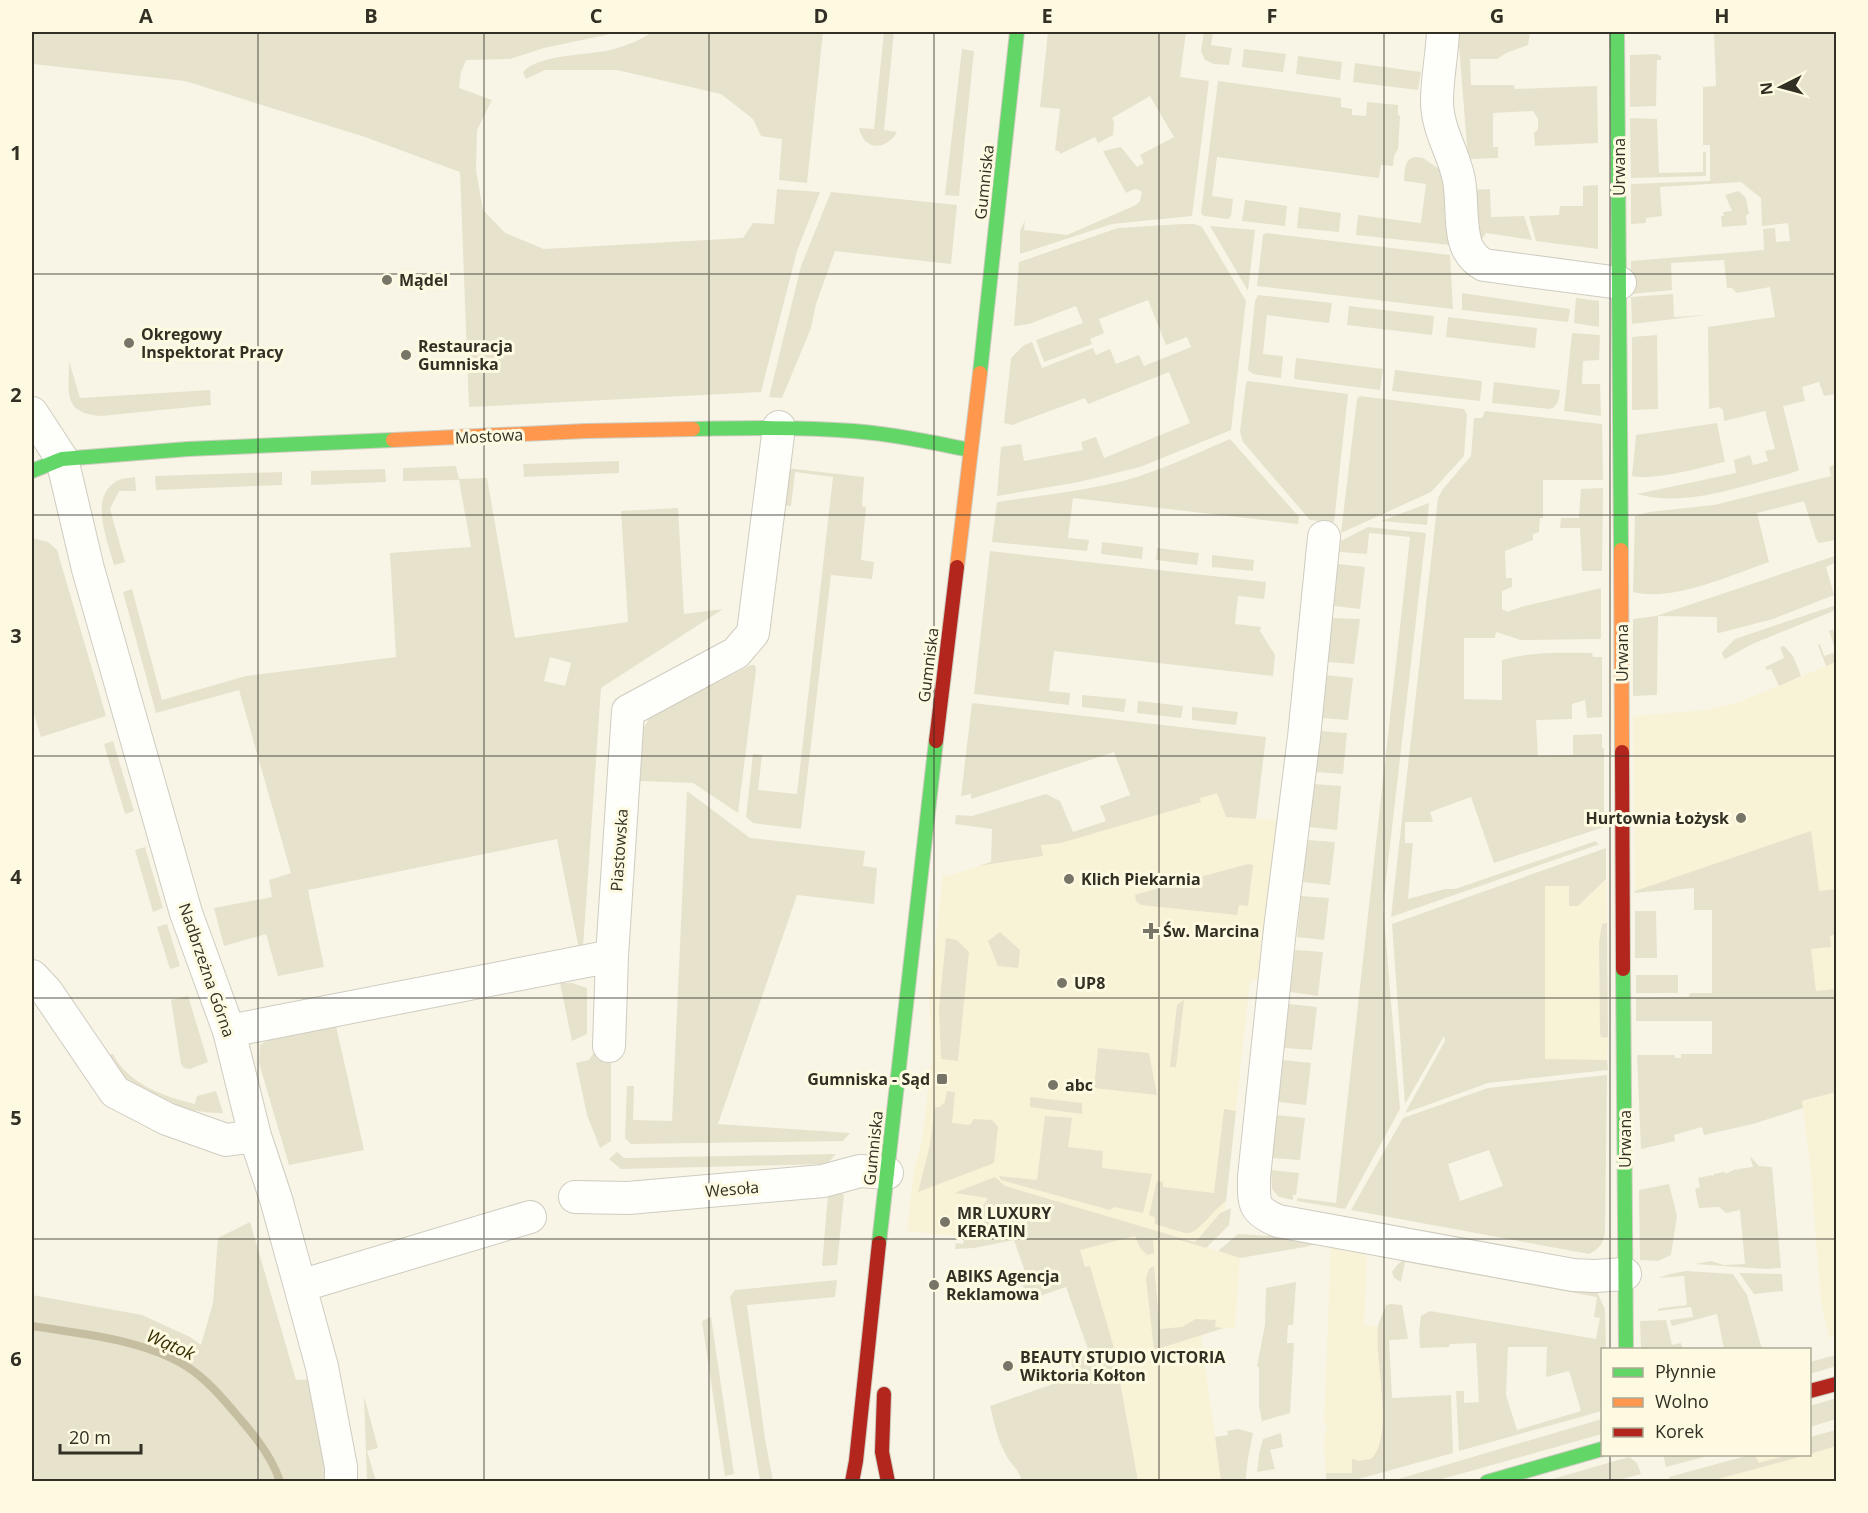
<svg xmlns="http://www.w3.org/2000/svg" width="1868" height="1513" viewBox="0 0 1868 1513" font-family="'Open Sans',sans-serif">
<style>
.built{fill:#f8f2d7}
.green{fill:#e7e2cc;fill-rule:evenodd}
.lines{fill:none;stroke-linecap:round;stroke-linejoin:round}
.stream{stroke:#c5bea1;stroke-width:8}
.street-casing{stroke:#cfccc0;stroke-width:34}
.fast-casing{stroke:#cfccc0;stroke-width:16}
.slow-casing{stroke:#cfccc0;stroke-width:16}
.jam-casing{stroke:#cfccc0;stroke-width:16}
.street{stroke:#fefefb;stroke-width:32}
.fast{stroke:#63d668;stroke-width:14}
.slow{stroke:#ff974d;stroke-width:14}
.jam{stroke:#b3261e;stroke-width:14}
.grid{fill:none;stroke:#322f24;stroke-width:1.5;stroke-opacity:0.55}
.poi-dot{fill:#777468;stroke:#fefae1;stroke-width:2}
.labels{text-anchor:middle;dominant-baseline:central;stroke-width:6;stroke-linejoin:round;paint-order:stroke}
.street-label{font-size:16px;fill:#322f24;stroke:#fefae1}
.poi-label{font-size:16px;font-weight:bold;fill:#322f24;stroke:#fefae1;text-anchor:start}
.water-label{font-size:18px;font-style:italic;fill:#372e00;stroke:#fefae1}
.neatline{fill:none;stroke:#322f24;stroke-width:2}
.grid-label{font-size:20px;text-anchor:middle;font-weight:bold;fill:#322f24}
</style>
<rect width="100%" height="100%" fill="#f8f5e7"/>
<path class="built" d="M1836,662V1021L1798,1032L1791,838L1635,891L1633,716L1706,710L1739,702Z
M1217,793L1226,817L1278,820L1260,978L1250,981L1225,1209L1220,1213L1198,1239L1192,1243L1240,1258L1235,1329L1224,1328L1201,1336L1221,1481H1138L1117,1362L1078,1251L995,1187L964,1237L907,1231L914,1169L922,1140L932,1057L929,998L943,875L948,876L991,862L1106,821Z
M1606,879L1607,923L1602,924L1599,942L1600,1033L1601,1037H1608L1607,1060H1545V886H1569L1578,906Z
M1836,1092V1336L1829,1338L1821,1302L1810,1163L1802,1102Z
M1331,1240L1364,1253L1367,1259L1364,1325L1383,1327L1390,1469L1326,1481L1324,1440L1327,1424L1324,1423Z
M1836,1430V1481L1653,1482L1750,1455L1810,1454V1437Z"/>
<path class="green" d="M32,32H620L544,48L510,59L466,60L461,72L459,88L492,100L477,130L476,170L483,210L505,233L544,249L743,238L753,223L774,224L777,189L820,192L797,251L761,392L469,407L460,172L365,137L185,81L33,64L32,74Z
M652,32H823L807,183L779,180L782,139L761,136L753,119L721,94L617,70H545L526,79L523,72C540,53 590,56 614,49C628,45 641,40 652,32Z
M884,32H894L884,130L897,132C886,151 864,151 859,128L874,129Z
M1048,32H1186L1180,77L1209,81L1192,216L1112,224L1020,254V231L1025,220L1024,230L1067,235L1136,205L1140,201L1142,192C1136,187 1132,190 1126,193L1103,151L1121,147L1137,167L1144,163L1140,155L1174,137L1150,96L1112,118L1114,122L1113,135L1098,143L1095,137L1060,154L1059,151H1055L1060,109L1040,107Z
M1204,32H1213L1211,45L1232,48L1229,65L1214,64L1205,60L1201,51Z
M1458,32H1530L1528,45L1506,53L1497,59H1470L1471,85H1514L1515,89L1597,86L1598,143L1535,146L1534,133L1538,129V119L1533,111L1493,113V147H1498V158L1468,159Z
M1714,32H1836V402L1834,394L1824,396L1819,382L1802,387L1805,401L1783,406L1799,470L1789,474C1741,486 1686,508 1637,494L1736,473L1734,460L1750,455L1753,465L1768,461L1765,451L1775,449L1765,411L1724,421L1723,410L1719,407L1709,409L1708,327L1775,317L1770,287L1737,293L1732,288H1727L1724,260L1671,263L1672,290L1631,294V261L1764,250L1763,229L1775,228L1776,242L1790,241L1788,223L1762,226L1761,198L1741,182L1660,187L1662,216L1646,218V223L1631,224V184L1710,181V145H1703V87L1716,86Z
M962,49L974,51L959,196L945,195Z
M1244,49L1286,54L1283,72L1242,67Z
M1657,54L1661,56V60H1657L1656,106L1630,107V55Z
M1298,56L1342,62L1340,80L1296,74Z
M1355,63L1421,72L1418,90L1353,82Z
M1218,81L1341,98V107L1352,109V115L1366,116L1367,102L1398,105V115L1400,116L1398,149L1394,156L1393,166L1381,165L1379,178L1217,157L1212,196L1233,199L1231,216L1228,219L1204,216L1201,213Z
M1630,118L1657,119L1659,173L1703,172V152H1706V176L1631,178Z
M1415,157L1423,158L1442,171L1450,245L1356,235L1358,215L1421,223L1426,184L1404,181C1405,171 1404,159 1415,157Z
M1598,185V249L1536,241L1529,216L1559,215L1560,206H1583V186Z
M1490,189L1491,217L1524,216L1532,240L1486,233L1478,245L1468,190Z
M1739,191L1746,198L1749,214L1746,215L1747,225L1722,227L1721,216H1724L1723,212L1732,211L1725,195Z
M831,192L957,205L951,264L835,251L816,304L811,328L782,398L769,397L801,266Z
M1245,200L1287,206L1285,226L1242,221Z
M1299,207L1341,213L1339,232L1297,228Z
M1183,224H1194L1202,227L1246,301L1231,430L1140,467L1079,482L997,496L1001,447L1021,444L1024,461L1083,450L1081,442L1096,437L1104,458L1190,423L1169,372L1088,404L1085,398L1012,425L1004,423L1011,358L1024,345L1032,342L1042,368L1093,348L1096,355L1110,349L1116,364L1139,355L1144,366L1191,347L1187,337L1166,345L1148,300L1099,319L1104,333L1090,339L1092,344L1044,362L1036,340L1083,323L1076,306L1029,324L1014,326L1019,262L1118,228Z
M1210,226L1255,230L1248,291Z
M1266,233L1450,255L1453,309L1257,286L1263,235Z
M1462,293L1570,309L1568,322L1462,310Z
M1673,294L1674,317L1707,315L1632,324L1631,297Z
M1258,295L1332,303L1329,323L1267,315L1263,354L1283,356L1281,378L1253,374L1248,370L1255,301Z
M1576,298L1599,301V327L1574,323Z
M1349,306L1434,316L1432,335L1347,325Z
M1448,317L1537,328L1535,348L1446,337Z
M1572,333L1600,335L1599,360L1583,361L1582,384H1600L1601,416L1564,411Z
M1657,335L1658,409L1632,410V337Z
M1296,358L1383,369L1380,390L1294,379Z
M69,361L80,398L210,390L211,405L101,416C62,413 69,393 69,361Z
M1395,370L1482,381L1480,401L1392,391Z
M1248,381L1348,394L1334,522L1310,520L1243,442L1240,432L1246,383Z
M1494,382L1560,390L1558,402L1553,408L1549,409L1492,403Z
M1360,396L1464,409L1467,415L1464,456L1431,492L1341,533L1357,399Z
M1485,411L1602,424L1603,480H1543V518H1540L1539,532L1533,534V540L1505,551L1506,578H1512V587L1502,591V609L1507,612L1521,607L1601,588V639L1521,640L1496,632L1495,638H1464V699L1502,700V660C1532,651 1561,653 1592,653L1593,657H1602V717L1587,718L1585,700L1572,704V719L1536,720L1538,756L1573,755V735L1602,734V748H1604V827L1494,863L1471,797L1430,812L1433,822H1405V843H1413L1408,899L1445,889H1455L1596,841L1598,844L1603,843L1391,917L1438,498L1443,489L1471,456L1474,418H1482Z
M1717,423L1725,462C1701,467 1656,481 1632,476L1636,435Z
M1230,439L1299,517L1298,524L1073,498L1068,538L1089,540L1087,551L992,542L997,502C1039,496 1082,491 1123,481C1160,471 1195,454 1230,439Z
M619,461V473L524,477L523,464Z
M1836,464V540L1819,543L1816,539L1804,501L1757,513L1769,562C1731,575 1673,602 1633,592L1635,516L1649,512L1714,505L1831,476L1829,467Z
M456,466L459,479L487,478L515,638L628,622L621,511L678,508L684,614L723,609L601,688L583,947L579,949L557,839L308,890L324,967L278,976L266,934L224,946L214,908L272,897L269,880L291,873L239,690L156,713L123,592L132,589L162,700L246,676L396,657L390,553L471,547L459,480L403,481V468ZM550,657L571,663L565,686L544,681Z
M786,468L864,477L862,506L866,507L861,560L874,562L872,579L831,575L801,829L753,823L746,817L753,754L762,755L758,790L797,794L833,477L795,472L791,506L782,505Z
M385,469L386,482L311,485V471Z
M282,472V485L156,490L155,476Z
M135,477L136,491H119L110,509L125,562L114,565C108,542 88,497 117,481C122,478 129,478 135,477Z
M1603,488L1602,571H1582L1580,528H1560L1561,518H1579L1581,489Z
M1429,503L1427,525L1381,521Z
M1368,527L1426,533L1383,906L1400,1109L1345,1209L1297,1201V1198L1336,1203L1410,537L1369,533L1367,554L1340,552L1341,541Z
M32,538L48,542L57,550L106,716L41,737L34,714H32Z
M1102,542L1143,547L1142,559L1101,554Z
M1157,548L1199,553L1197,565L1156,560Z
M990,551L1266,582L1264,599L1238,596L1235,624L1261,627L1260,631L1275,655L1273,676L1054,651L1049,691L1070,693L1069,705L974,694Z
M1835,553H1836V562L1826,567L1834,595L1773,619L1719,633L1717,632V617L1658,616L1657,695L1633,696V619L1656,616L1835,556Z
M1212,555L1254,560L1253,571L1212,567Z
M1338,564L1365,567L1360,609L1334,606Z
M1836,605V610L1752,644L1725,659L1722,654L1723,651L1735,639Z
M1332,618L1360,619L1354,664L1327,662Z
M1833,629L1836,640V662L1826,666L1818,645L1820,644L1824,656L1836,652L1829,631Z
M1784,646L1793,656L1801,676L1779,686L1771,669L1767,670L1765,667L1784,658L1780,647Z
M751,665H755L756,670L738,813L693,783L640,781L643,729L650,717Z
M1326,675L1353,678L1348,720L1321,718Z
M1082,695L1126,699L1124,712L1082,707Z
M1138,701L1183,706L1181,718L1137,713Z
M972,703L1266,737L1256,819L1226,817L1217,793L1200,798L1201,802L1061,843L1041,845L1043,856L978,866L991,862L992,829L955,824L956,815L972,816L1046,794L1060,801L1073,832L1106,821L1100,806L1130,795L1114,752L971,799V794L961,796Z
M1192,707L1238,712L1236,725L1192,720Z
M1320,731L1347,733L1343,774L1315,772Z
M113,741L134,811L125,814L104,744Z
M1314,784L1341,786L1337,830L1309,827Z
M687,791L750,838L865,851L863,866L877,868L874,904L797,895L718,1124L850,1133L843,1141L631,1144L625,1138L627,1086H634L633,1120L672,1121Z
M1811,831L1819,891L1836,889V934L1830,936L1831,947L1811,949L1816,991L1835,989L1836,984V1092L1802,1101L1803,1108L1753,1124L1704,1135L1702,1127L1674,1135L1675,1141L1641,1149L1637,1055H1675V1058H1681V1054H1712V1021H1636V998L1689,997L1690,993H1712V910H1694V888L1634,893L1635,891Z
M1307,840L1335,842L1330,885L1303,882Z
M145,847L163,908L153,912L135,850Z
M1606,848V879L1578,906H1569V886H1545V1059L1607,1060L1608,1070L1488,1083L1405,1113L1445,1041L1444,1036L1405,1104L1392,924Z
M1248,864L1253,865L1248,906L1239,905L1237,915L1141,905L1136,901L1135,895L1138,894Z
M1301,896L1329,898L1324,940L1297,937Z
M1635,911H1656L1657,958H1635Z
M1607,923L1608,1037L1606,1038L1601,1037L1600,1033L1599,942L1602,924Z
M167,924L180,966L170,969L157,927Z
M1000,932L1020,950L1018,968L998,966L988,941Z
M946,938L957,940L969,952L958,1061L941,1059L939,1009Z
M1295,950L1323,952L1318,996L1290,992Z
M1636,975H1678V993H1636Z
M560,983H572L587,988V1034L572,1041Z
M188,996L208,1062L190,1069L184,1068L181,1064L171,1000Z
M1184,1000L1176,1067H1170L1177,1005Z
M1289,1004L1317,1007L1312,1050L1284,1048Z
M336,1026L364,1150L289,1165L259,1063L260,1045L269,1039Z
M597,1047L611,1056V1141L600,1148L587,1115L576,1063L589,1060Z
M1098,1048L1149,1053L1157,1095L1094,1088Z
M113,1054C128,1084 165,1097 195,1104L197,1096L216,1091L223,1113C172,1113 134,1090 98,1057Z
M1283,1060L1311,1063L1306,1105L1278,1102Z
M1607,1075L1605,1233C1603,1244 1599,1249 1589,1254L1351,1210L1403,1118L1488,1088ZM1489,1150L1503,1186L1460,1201L1448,1164Z
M947,1091L955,1092L952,1123L970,1125L974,1119L992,1120L998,1127L994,1163L918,1192L930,1145L935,1107H939L945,1102Z
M1030,1097L1082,1103V1114L1030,1107Z
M1224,1109L1236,1111L1226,1201C1215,1208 1200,1231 1189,1233C1179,1233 1165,1226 1155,1224V1217L1149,1215L1157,1181L1163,1182V1187L1214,1193Z
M1276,1115L1305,1118L1300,1160L1272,1158Z
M1045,1116L1072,1118L1068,1147L1103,1151L1102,1168L1152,1174L1143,1213L1114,1207L1110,1210L1001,1180L999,1176L1037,1180Z
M617,1152L624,1158L836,1154L827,1164L621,1169L609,1159Z
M1750,1156L1759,1166L1772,1167L1781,1268L1767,1269L1695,1264L1711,1261L1724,1265L1745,1264L1740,1210L1726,1213L1719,1207L1699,1208L1695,1189L1700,1187L1698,1178L1712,1175L1713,1177L1714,1174L1725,1172V1174L1736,1169L1739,1171L1738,1169L1753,1167Z
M1271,1170L1299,1173L1296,1195H1293V1200L1279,1197L1272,1189Z
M995,1177L1005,1186L1194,1242L1198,1239L1220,1213L1231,1208L1229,1225L1206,1248L1176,1239L1153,1240L1154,1253L1147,1255L1140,1248L1135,1236L1080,1250L1085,1267L1090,1266L1114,1348L1138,1481H1022C1017,1466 1011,1466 1005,1453C997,1439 994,1421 990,1406L1076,1376L1070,1359L1089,1352L1066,1287L1028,1300L1021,1280L1027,1277L1014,1240L974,1248L955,1249L956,1243L963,1244L964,1237L988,1198L954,1193Z
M1669,1184L1677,1216L1671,1255L1658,1261L1640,1260L1639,1190Z
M828,1194H844L837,1265L822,1266Z
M250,1222L296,1380L313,1379L331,1481H282C277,1461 257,1436 243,1419C227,1399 209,1378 187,1364C145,1337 80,1332 32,1324V1295L142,1315L190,1337L201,1345L213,1303L218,1238Z
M1270,1231L1331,1240L1305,1247L1240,1258L1218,1251L1238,1234L1269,1236Z
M1406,1258L1596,1290L1605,1309L1606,1349L1602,1350V1411L1459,1451L1456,1391H1464V1403L1479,1402L1476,1343L1450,1344L1449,1347L1420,1348L1419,1331L1421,1316L1430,1311L1596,1339L1600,1318L1594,1317L1597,1297L1405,1262L1401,1282L1394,1278L1392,1272L1398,1264ZM1508,1347H1547L1546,1377L1569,1371L1581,1411L1517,1430L1506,1395Z
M1154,1266L1160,1329L1182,1327L1196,1319L1216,1320L1215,1327L1224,1328L1154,1350L1146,1279L1149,1269Z
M1686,1271L1733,1274L1747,1295L1762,1349H1724L1717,1314L1672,1326L1670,1320L1693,1317L1691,1307L1658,1311V1309L1662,1308L1687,1305L1684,1276L1658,1278L1670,1274Z
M1739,1273L1782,1274L1783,1291L1754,1294Z
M837,1280L835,1297L747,1305L765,1439L773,1481H760L730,1297L735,1290Z
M1296,1282L1293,1325H1288L1287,1343H1294L1290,1413L1262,1421L1259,1406V1367L1257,1366L1265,1325L1266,1288Z
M1391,1304L1402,1305L1408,1339L1389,1340L1392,1398L1451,1395L1453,1453L1351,1481H1326V1473H1352V1459L1359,1461L1371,1459C1395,1437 1374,1359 1378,1327C1379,1320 1384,1312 1386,1305Z
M711,1317L734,1474L725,1476L702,1321Z
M1666,1320L1672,1345L1681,1343L1683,1349H1641L1640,1321Z
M32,1328C76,1335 150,1343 187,1368C207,1382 223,1401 239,1420C254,1438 271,1459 278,1481H32Z
M1836,1355V1366L1810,1374V1362Z
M364,1396L378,1448L367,1451L376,1481H367Z
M1836,1398V1419L1810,1427V1406Z
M1602,1419V1434L1435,1481L1388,1482Z
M1238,1429L1253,1433C1250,1449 1246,1465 1246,1481H1221L1215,1437L1228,1435L1227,1431Z
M1836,1430V1446L1810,1454V1437Z
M1281,1433L1283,1447L1270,1450L1275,1469L1257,1472L1259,1454L1263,1439Z
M1663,1455V1454L1711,1455L1666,1467Z
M1750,1455H1755L1759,1463L1781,1457V1455H1807L1710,1481H1670L1669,1477Z
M1629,1457L1637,1463L1641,1474L1615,1481L1542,1482Z"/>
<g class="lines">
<path class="stream" d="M32,1326C81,1334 142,1339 186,1366C207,1379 225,1401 241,1420C256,1437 273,1459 280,1482"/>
<defs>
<path id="street" d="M1443,32C1442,55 1437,78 1437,101C1437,130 1454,153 1459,180C1463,201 1459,231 1468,249C1472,256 1478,262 1484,265L1620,283
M32,413L62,459L88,569L186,913L229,1031L255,1136L276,1199L300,1286L322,1367L341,1467V1482
M1324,537L1304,737L1280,929L1254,1177C1254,1203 1252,1210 1278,1221L1573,1275L1595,1276L1625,1274
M32,976L47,992L115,1092L167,1119L226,1140L255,1136
M229,1031L612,956L628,711L736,653L753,633L779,427
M609,1046L612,956
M575,1197L628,1198L823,1181L860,1171L887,1173
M300,1286L530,1217"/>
<path id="fast" d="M1617,32L1621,550
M980,373L1017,32
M693,429C746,428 799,427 853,431C892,434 931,442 970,450
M32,471L62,459L188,449L393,440
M1623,969L1626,1350
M879,1243L936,741
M1487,1482L1602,1449"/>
<path id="slow" d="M393,440L586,431L693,429
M1621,550L1622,752
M957,567L980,373"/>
<path id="jam" d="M936,741L957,567
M1622,752L1623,969
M1810,1391L1836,1384
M884,1394L882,1452L888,1482
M852,1482L856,1461L879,1243"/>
</defs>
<use href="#street" class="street-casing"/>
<use href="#fast" class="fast-casing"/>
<use href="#slow" class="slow-casing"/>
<use href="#jam" class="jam-casing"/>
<use href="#street" class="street"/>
<use href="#fast" class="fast"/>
<use href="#slow" class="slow"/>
<use href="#jam" class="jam"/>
</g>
<path class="grid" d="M258,32V1482M484,32V1482M709,32V1482M934,32V1482M1159,32V1482M1384,32V1482M1610,32V1350M32,274H1836M32,515H1836M32,756H1836M32,998H1836M32,1239H1836M1610,1454V1482"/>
<g class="poi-dot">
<circle cx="387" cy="280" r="6"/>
<circle cx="129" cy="343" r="6"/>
<circle cx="406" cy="355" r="6"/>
<circle cx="1741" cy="818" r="6"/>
<circle cx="1069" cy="879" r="6"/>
<path d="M1148 922h6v6h6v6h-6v6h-6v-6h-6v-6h6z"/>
<circle cx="1062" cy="983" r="6"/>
<rect x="936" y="1073" width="12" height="12" rx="3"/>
<circle cx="1053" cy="1085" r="6"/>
<circle cx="945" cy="1222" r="6"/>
<circle cx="934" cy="1285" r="6"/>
<circle cx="1008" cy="1366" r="6"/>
</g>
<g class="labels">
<g class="street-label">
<text transform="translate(1619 167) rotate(-90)">Urwana</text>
<text transform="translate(984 182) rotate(-84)">Gumniska</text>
<text transform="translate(489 436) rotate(-3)">Mostowa</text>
<text transform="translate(1622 653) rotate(-90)">Urwana</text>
<text transform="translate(928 665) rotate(-83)">Gumniska</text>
<text transform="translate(619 850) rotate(-86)">Piastowska</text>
<text transform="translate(207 970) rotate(71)">Nadbrzeżna Górna</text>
<text transform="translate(1625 1139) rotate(-90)">Urwana</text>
<text transform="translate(873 1148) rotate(-84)">Gumniska</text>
<text transform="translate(732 1189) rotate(-5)">Wesoła</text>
</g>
<g class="poi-label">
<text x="399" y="280">Mądel</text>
<text x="141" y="334">Okregowy<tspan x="141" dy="18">Inspektorat Pracy</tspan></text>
<text x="418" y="346">Restauracja<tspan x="418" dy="18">Gumniska</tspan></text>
<text x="1729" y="818" text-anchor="end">Hurtownia Łożysk</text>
<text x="1081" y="879">Klich Piekarnia</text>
<text x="1163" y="931">Św. Marcina</text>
<text x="1074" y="983">UP8</text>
<text x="930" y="1079" text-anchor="end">Gumniska - Sąd</text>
<text x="1065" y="1085">abc</text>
<text x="957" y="1213">MR LUXURY<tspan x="957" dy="18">KERATIN</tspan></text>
<text x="946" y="1276">ABIKS Agencja<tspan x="946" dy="18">Reklamowa</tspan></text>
<text x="1020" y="1357">BEAUTY STUDIO VICTORIA<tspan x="1020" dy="18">Wiktoria Kołton</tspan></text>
</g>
<g class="water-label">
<text transform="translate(171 1344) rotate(24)">Wątok</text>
</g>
</g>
<rect width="1868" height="1513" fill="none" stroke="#fefae1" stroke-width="66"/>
<rect x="1601" y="1348" width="210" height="108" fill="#fefae1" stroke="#aca995" stroke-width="1.5"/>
<rect x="1613" y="1368" width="30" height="9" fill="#63d668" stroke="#aca995" stroke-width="1.5"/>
<text x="1655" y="1378" font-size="18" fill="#322f24">Płynnie</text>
<rect x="1613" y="1398" width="30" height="9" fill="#ff974d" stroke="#aca995" stroke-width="1.5"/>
<text x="1655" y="1408" font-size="18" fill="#322f24">Wolno</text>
<rect x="1613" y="1428" width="30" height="9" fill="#b3261e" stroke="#aca995" stroke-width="1.5"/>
<text x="1655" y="1438" font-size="18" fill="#322f24">Korek</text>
<g transform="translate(1781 87) rotate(264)" stroke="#fefae1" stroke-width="4.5" paint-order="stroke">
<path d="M0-4.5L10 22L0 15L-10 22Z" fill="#322f24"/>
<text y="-9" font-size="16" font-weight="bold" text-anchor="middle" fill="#322f24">N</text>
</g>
<path d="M60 1444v9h81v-9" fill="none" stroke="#322f24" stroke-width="3"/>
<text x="69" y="1444" font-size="18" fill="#322f24" stroke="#fefae1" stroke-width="4.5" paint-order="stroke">20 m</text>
<rect x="33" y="33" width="1802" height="1447" class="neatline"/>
<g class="grid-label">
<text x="146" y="23">A</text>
<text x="371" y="23">B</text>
<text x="596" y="23">C</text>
<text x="821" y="23">D</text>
<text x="1047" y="23">E</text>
<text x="1272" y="23">F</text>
<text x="1497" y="23">G</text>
<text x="1722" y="23">H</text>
<text x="16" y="160">1</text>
<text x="16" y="402">2</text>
<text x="16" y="643">3</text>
<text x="16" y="884">4</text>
<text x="16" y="1125">5</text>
<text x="16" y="1366">6</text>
</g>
</svg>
